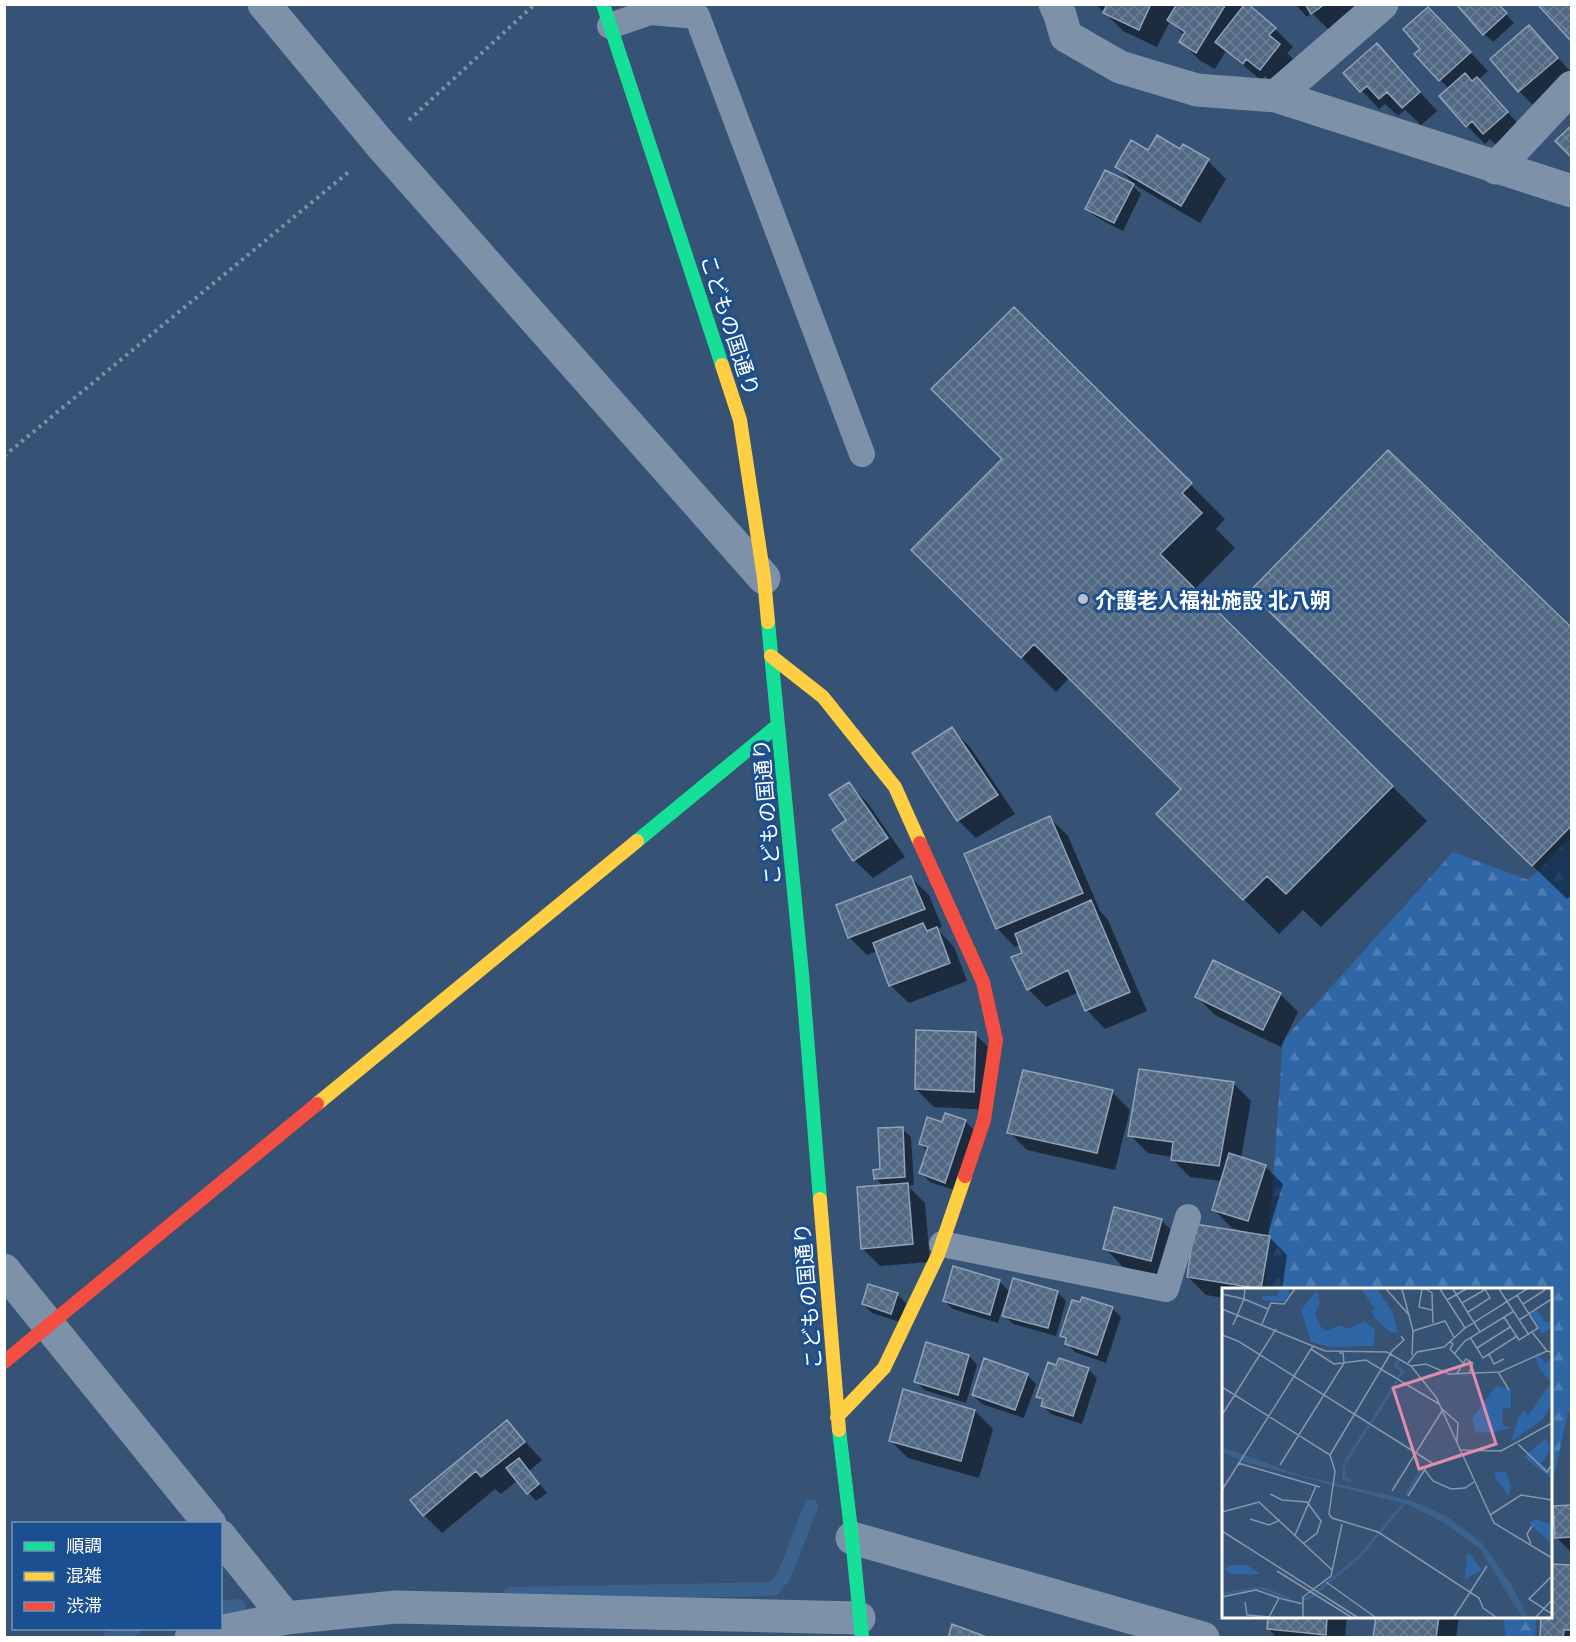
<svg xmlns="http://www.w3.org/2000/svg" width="1576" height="1642" viewBox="0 0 1576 1642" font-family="Lato,'Noto Sans JP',sans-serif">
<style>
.forest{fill:url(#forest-firs)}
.shadow{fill:#0007}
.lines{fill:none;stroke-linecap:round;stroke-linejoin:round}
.stream{stroke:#3b618d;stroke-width:14}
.building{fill:url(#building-cross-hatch);stroke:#92a2b6;stroke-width:1.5}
.path{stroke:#7d92a8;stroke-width:4;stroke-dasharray:3 4.5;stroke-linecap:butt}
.lane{stroke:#7d92a8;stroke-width:26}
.street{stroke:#7d92a8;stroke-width:33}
.fast{stroke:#16e098;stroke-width:14}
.slow{stroke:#ffcf43;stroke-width:14}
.jam{stroke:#f24e42;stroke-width:14}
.poi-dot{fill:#b9c2ce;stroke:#1b4f8f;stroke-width:2}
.labels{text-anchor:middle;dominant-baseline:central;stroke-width:6;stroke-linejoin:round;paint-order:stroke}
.street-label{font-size:21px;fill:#fff;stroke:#1b4f8f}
.poi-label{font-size:21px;font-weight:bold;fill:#fff;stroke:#1b4f8f;text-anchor:start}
.inset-river{fill:none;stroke:#3b618d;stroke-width:3}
.inset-road{fill:none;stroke:#8697ac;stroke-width:1.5}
.view{fill:#e08cad;fill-opacity:0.15;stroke:#e08cad;stroke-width:3}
.inset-edge{fill:none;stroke:#fff;stroke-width:3}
</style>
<defs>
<pattern id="forest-firs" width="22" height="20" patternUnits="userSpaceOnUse" patternTransform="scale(1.5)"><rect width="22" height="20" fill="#2f66a5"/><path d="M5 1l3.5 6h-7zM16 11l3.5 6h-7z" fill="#4e7db2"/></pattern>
<pattern id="building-cross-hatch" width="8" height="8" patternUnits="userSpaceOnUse" patternTransform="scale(1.5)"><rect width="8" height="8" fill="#526984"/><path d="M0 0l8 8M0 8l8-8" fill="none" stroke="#6c8096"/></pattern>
</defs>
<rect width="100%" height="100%" fill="#365274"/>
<path class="forest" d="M1571,836L1572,1412L1568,1413L1551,1489L1550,1290H1265L1283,1040L1453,852L1529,880Z
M1503,1617H1536L1535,1637H1506Z"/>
<path class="shadow" d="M1096,4H1241L1275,29L1293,47L1287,53L1297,63L1278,87L1265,76L1262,81L1226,51L1215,69L1199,60L1181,41L1184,35L1170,21L1157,47L1123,31L1105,13L1107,8L1102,11Z
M1295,4H1364L1330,31L1312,13L1307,17Z
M1497,4L1514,23L1493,42L1484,34Z
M1446,27L1488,71L1478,80L1525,131L1502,151L1490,139L1485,144L1467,126L1449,89L1416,54Z
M1529,27L1572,73L1537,109L1519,91Z
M1395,64L1437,111L1421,125L1405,110L1398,116L1385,104L1379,109L1345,73Z
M1180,151L1208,161L1226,179L1200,223L1135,185L1117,167L1148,152Z
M1133,186L1141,194L1123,231L1096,217L1087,209Z
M1014,309L1225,519L1216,529L1235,548L1194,590L1427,821L1321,927L1303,910L1279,934L1158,814L1183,789L1070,677L1056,692L913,550L1004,459Z
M1286,627L1572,630V895L1567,899Z
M952,729L970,747L1015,814L976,838L958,820Z
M849,784L867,802L905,857L873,878L854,860L834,830L848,821Z
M1050,818L1068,836L1100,911L1108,920L1147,1011L1105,1029L1087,1010L1079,992L1046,1007L1028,989L1024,954L1021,944L1015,947L997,928Z
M910,877L929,895L942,927L937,929L954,947L967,981L909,1003L890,985L877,951L867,955L849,937Z
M1280,994L1298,1012L1281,1047L1215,1015L1197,997Z
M975,1034L993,1052L992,1110L934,1107L916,1089Z
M1233,1083L1251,1101L1241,1158L1265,1166L1283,1184L1267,1237H1269L1287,1255L1282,1290H1224V1298L1206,1295L1188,1277L1241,1233V1231L1232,1228L1214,1210L1222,1181L1190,1177L1172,1159V1157L1148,1153L1130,1135Z
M1112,1092L1130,1110L1115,1170L1027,1150L1009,1132Z
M965,1121L974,1130L954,1190L930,1182L921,1173L928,1152L920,1144L943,1124Z
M902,1129L911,1137L914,1185L908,1186L925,1203L930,1262L880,1266L862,1248L883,1186L875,1178L882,1170Z
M1161,1220L1179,1238L1169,1278L1123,1267L1105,1248Z
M954,1268L1000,1282L1010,1292H1057L1066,1301L1056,1336L1013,1324L1004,1315L1007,1305L1004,1304L998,1323L953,1309L944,1301Z
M897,1294L906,1303L900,1322L872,1313L863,1304Z
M1112,1308L1121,1317L1106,1363L1075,1352L1061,1336Z
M927,1344L969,1356L977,1365L966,1403L924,1390L916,1381Z
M1057,1367L1088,1369L1097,1378L1082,1424L1051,1414L1042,1405L1043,1402L1038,1397Z
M1027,1375L1036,1384L1024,1418L982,1404L973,1395Z
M975,1411L993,1429L979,1478L908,1458L890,1440Z
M507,1422L542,1460L529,1471L547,1493L536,1501L518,1480L501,1494L495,1489L442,1533L424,1515Z
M1572,1507V1553L1556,1537Z
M1572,1567V1638H1541L1550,1616Z
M1269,1616H1347L1345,1638H1277L1268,1628Z
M1378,1616H1459L1456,1638H1375Z"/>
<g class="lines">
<path class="stream" d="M510,1594L773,1589L784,1576L811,1506
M220,1608L239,1606
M109,1638L135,1628"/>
</g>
<path class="building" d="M1107,4H1151L1139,30L1103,13Z
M1177,4H1226L1196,53L1179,42L1185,32L1167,20Z
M1245,4H1248L1276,28L1269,35L1280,44L1260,70L1246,59L1243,64L1215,42Z
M1305,4H1325L1311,14Z
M1456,4H1498L1507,13L1483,35Z
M1572,4V42L1538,5Z
M1428,7L1471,52L1439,81L1414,54L1420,49L1403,29Z
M1529,25L1558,58L1518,92L1490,59Z
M1377,43L1420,92L1402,108L1387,92L1379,99L1367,86L1360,92L1343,73Z
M1465,73L1472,81L1477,77L1508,112L1483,134L1472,121L1466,127L1439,96Z
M1572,125V158L1555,141Z
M1157,135L1180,149L1183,144L1209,159L1181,206L1115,167L1131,140L1148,150Z
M1105,170L1134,184L1114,223L1085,209Z
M1014,307L1192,483L1182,493L1202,513L1160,554L1393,786L1286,894L1267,876L1243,900L1156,814L1181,789L1034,644L1021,658L911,550L1002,459L931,389Z
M1388,450L1572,628V825L1532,866L1249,592Z
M952,727L998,795L957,821L912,753Z
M849,782L888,838L853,861L832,830L846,820L829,795Z
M1050,816L1083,893L996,929L964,854Z
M911,876L925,909L848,938L836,905Z
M1091,900L1130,992L1085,1011L1068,970L1027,990L1011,957L1022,953L1015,934Z
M923,923L927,931L937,927L950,963L889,986L873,943Z
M1213,960L1281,993L1263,1030L1195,997Z
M916,1030L976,1032L974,1092L915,1089Z
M1139,1069L1234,1082L1219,1166L1171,1160L1173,1142L1128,1136Z
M1023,1070L1113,1090L1097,1153L1007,1133Z
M945,1113L966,1120L945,1183L919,1173L928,1147L919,1144L927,1117L942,1122Z
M903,1127L905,1177L874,1179L873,1170L880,1169L878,1128Z
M1229,1153L1266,1165L1248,1221L1212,1210Z
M908,1183L913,1244L861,1249L857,1187Z
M1114,1207L1162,1219L1151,1261L1103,1249Z
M1195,1224L1270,1236L1261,1289L1187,1277Z
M953,1266L1000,1280L990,1315L943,1301Z
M1013,1278L1058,1291L1048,1328L1002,1316Z
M868,1284L898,1293L891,1314L862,1304Z
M1082,1297L1113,1307L1097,1355L1065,1344L1066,1338L1060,1336L1072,1300L1080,1302Z
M926,1342L969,1355L958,1395L914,1382Z
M984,1358L1028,1374L1015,1410L972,1395Z
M1059,1358L1089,1368L1073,1416L1041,1406L1043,1399L1036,1397L1048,1362L1056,1365Z
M903,1389L975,1410L961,1461L889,1441Z
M507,1420L525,1442L481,1477L476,1471L423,1516L410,1500Z
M519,1458L539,1484L527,1494L506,1468Z
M1572,1505V1537L1555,1538L1553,1506Z
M1550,1564L1572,1565V1630H1564L1563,1638H1540L1541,1616H1550Z
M1268,1616H1327L1326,1635L1267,1629Z
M1376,1616H1439L1436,1638H1373Z
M952,1624L989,1638H948Z"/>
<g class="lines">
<path class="path" d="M409,120L535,4
M4,456L351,170"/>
<path class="lane" d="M610,26L650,12L697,16L862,454
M942,1244L1166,1289L1188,1217"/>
<path class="street" d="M264,4L381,145L764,578
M1055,4L1060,15L1066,36L1120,67L1197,90L1276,96L1572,191
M1276,96L1382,4
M1496,168L1572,87
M4,1270L210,1524
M220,1536L286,1618
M852,1538L1203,1638
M191,1638L286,1618L396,1607L859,1618"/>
<path class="fast" d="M603,4L722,365
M768,622L802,974L820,1199
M637,841L778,725
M839,1430L852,1538L862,1638"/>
<path class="slow" d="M722,365L740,420L764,578L768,622
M771,656L823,697L895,787L920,843
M317,1104L637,841
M820,1199L839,1430
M837,1417L884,1368L938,1255L965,1176"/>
<path class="jam" d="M920,843L983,982L996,1040L984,1120L965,1176
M4,1362L317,1104"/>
</g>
<circle class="poi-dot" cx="1083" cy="599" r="6"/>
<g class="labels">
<g class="street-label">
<text transform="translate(731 325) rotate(72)">こどもの国通り</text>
<text transform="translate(766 812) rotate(-95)">こどもの国通り</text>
<text transform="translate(807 1296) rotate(-95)">こどもの国通り</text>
</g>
<g class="poi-label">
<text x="1095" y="599">介護老人福祉施設 北八朔</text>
</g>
</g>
<g transform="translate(1222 1288)">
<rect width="330" height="330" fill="#365274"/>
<path d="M57,1H66L68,6L61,14L41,12V8H55ZM139,1L156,2L171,25L176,45L168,44L153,30L149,23L153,21ZM95,2L98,16L93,25L98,38L105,43L118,37L127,41L142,33L153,42L152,58L108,59L89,54L79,22ZM317,68L323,75L330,72V116L321,131L289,154L297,128L302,122L306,128L329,94L319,83L313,69ZM274,98L289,101V120L280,121L281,138L291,139L270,145L276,161L268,144L254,145L250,131ZM324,150L328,162L319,176L330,184V191L302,169ZM314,231L330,237V256L307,235ZM8,277H25L38,286H8L3,281Z" fill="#2f66a5"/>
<path d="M284,184L289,199L287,208L273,189V184ZM247,265L260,282L243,291L245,266Z" fill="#2f66a5"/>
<path d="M315,22L323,34H330V40L320,46L308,26Z" fill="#2f66a5"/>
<path d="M0,159L81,188L191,213L224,228L260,255L289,296L306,329H300L258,261L221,234L187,217L26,175L0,164Z" fill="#3b618d"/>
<path class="inset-river" d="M176,90L181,83L173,78L177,72M149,135L175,93M123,175L147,137M122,177V190L129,193M184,207L200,181M0,306L40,300L68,311M79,313L89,309L137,269L183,214"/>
<path class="inset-road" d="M164,1L188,28M180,1L191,43L190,67M204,1L210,5L211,35M204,1H200L197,19L210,22M218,1L243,40M231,1L258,44M277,1L307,47M0,6L22,11L23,1M225,12L244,1M240,15L264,1M301,16L323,2M0,21L103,63L165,64L189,78L214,109L272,235L330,270M246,24L268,10L263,1M282,29L297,52L316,40L295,7M297,32L328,12M40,36L49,15L62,16L73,1M11,37L22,11L46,21M191,43L223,33L232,49M310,44L325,63L330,64M0,47L16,53L210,175M248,49L261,70L295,48M228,53L231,56L228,61L241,75M255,60L288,39M89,61L112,76L144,72L217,116M232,66L243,53L292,23M267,66L272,76L282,71M186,75L195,64L222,59L243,40L305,1M189,78L204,76L227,86L278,84L325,63M276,84L287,102M235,85L244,71L251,75L247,85M0,99L108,167L113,183L107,226L110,230L156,244L257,310L261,320L274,329M219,120L236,135L235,154M0,127L54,41M296,156L325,184L329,178M237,162L279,163L330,135M108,167L170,63L182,52L179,48M16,175L98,199M58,177L122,75L121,65H117M202,181L211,193L229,201L243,200L252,194M0,202L91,58M170,203L220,123M48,206L60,212L85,214L99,233L95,245L82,255M186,208L205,178L239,166M0,224L37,214L110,282M268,227L299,207L330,212M28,231L47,237L58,232M0,243L135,329M73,247L94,198M309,256L305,246L310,238M55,283L129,329M330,288L307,311L330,326M104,294L153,329M0,309L34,302L57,310M23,314L25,327L47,329M47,329L57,310L81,316M81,329V309L109,288L120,236M232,329L265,278M314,329L330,312"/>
<path class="view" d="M248,75L274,156L197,181L171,100Z"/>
<rect width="330" height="330" class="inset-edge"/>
</g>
<rect width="1576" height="1642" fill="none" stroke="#ffffff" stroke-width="12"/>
<rect x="12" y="1522" width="210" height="108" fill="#1b4f8f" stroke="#7695bc" stroke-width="1.5"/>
<rect x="24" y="1542" width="30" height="9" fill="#16e098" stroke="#7695bc" stroke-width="1.5"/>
<text x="66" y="1552" font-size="18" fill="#ffffff">順調</text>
<rect x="24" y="1572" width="30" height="9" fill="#ffcf43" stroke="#7695bc" stroke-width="1.5"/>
<text x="66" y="1582" font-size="18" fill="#ffffff">混雑</text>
<rect x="24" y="1602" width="30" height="9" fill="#f24e42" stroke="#7695bc" stroke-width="1.5"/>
<text x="66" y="1612" font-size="18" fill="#ffffff">渋滞</text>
</svg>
